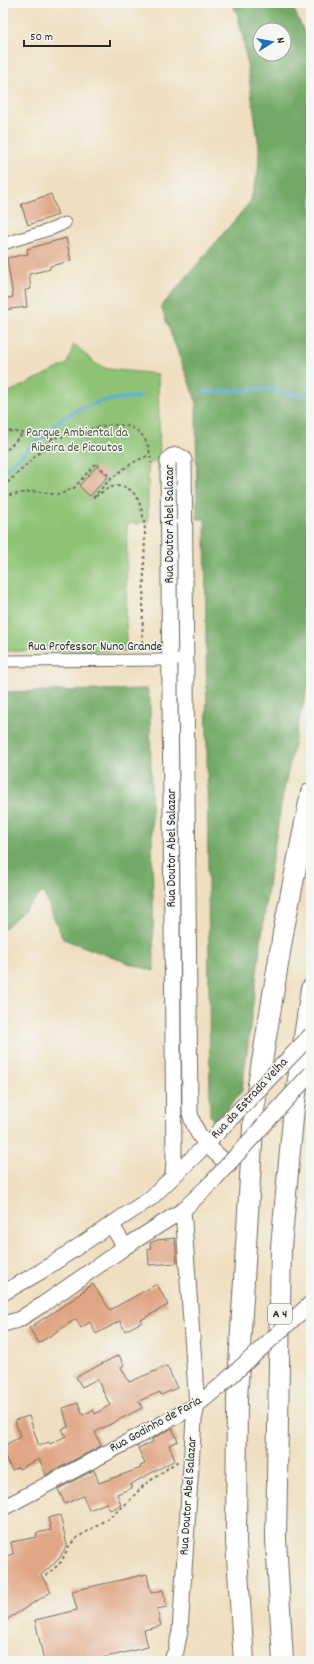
<svg xmlns="http://www.w3.org/2000/svg" width="314" height="1664" viewBox="0 0 314 1664" font-family="Dekko,sans-serif">
<style>
.green{fill:#8ec375;stroke:#5c7750}
.forest{fill:#72a966;stroke:#4e6a48;fill-rule:evenodd}
.lines{fill:none;stroke-linecap:round;stroke-linejoin:round}
.stream{stroke:#5cacd6;stroke-width:3.5}
.building{fill:#e0a584}
.street-casing{stroke:#706a5f;stroke-width:13}
.secondary-casing{stroke:#706a5f;stroke-width:17}
.highway-casing{stroke:#706a5f;stroke-width:22}
.path{stroke:#706a5f;stroke-width:2;stroke-dasharray:3 3;stroke-linecap:butt}
.street{stroke:#fff;stroke-width:11}
.secondary{stroke:#fff;stroke-width:15}
.highway{stroke:#fff;stroke-width:20}
.secondary-bridge-casing{stroke:#706a5f;stroke-width:17;stroke-linecap:butt}
.secondary-bridge{stroke:#fff;stroke-width:15}
.labels{text-anchor:middle;dominant-baseline:central;stroke-width:3;stroke-linejoin:round;paint-order:stroke}
.shield{fill:#f6f6f2;stroke:#686867;stroke-width:1}
.shield-label{font-size:12px;font-weight:bold;fill:#2b2b2b}
.park-label{font-size:13px;fill:#495941;stroke:#f6f6f2}
.street-label{font-size:13px;fill:#2b2b2b;stroke:#f6f6f2}
</style>
<rect width="100%" height="100%" fill="#f6f6f2"/>
<filter id="ink" filterUnits="userSpaceOnUse"><feTurbulence type="fractalNoise" baseFrequency=".025" numOctaves="2"/><feDisplacementMap in="SourceGraphic" scale="8" xChannelSelector="R" yChannelSelector="G"/><feConvolveMatrix kernelMatrix="1 2 1 2 8 2 1 2 1" color-interpolation-filters="sRGB"/></filter>
<filter id="wash" filterUnits="userSpaceOnUse"><feTurbulence type="fractalNoise" baseFrequency=".012" numOctaves="4" result="noise"/><feDisplacementMap in="SourceGraphic" scale="16" xChannelSelector="R" yChannelSelector="G"/><feGaussianBlur stdDeviation="0.9" result="paint"/><feColorMatrix in="noise" values="0 0 0 0 0 0 0 0 0 0 0 0 0 0 0 0 0 1.4 0 .05"/><feComposite in="paint" operator="in"/></filter>
<g filter="url(#wash)">
<rect width="100%" height="100%" fill="#efdfc0"/>
<path class="green" d="M74,344L96,364L108,369L158,374L160,462L148,463V522L127,524L126,651H3V395L67,364Z"/>
<path class="forest" d="M231,3H291L311,47V677L301,712L283,795L269,879L242,1091L218,1120L212,1119L210,1115L205,519H197L196,401L161,307L250,202L258,173L259,147L243,37L237,13ZM260,30H284V54H260Z
M147,689L150,700L154,971L128,963L63,939L43,892L3,930V692Z"/>
<g class="lines">
<path class="stream" d="M205,392L267,389L311,398
M3,472L61,419C88,403 109,398 140,397"/>
</g>
<g id="blocks">
<path class="building" d="M51,194L58,215L28,225L21,204Z
M66,238L71,261L50,266V269L29,274L31,289L25,290L27,307L3,310V299L13,297L7,258L28,254L27,249Z
M97,466L108,476L90,496L79,486Z
M175,1238L177,1263L149,1265L148,1249H151L150,1243L157,1240Z
M93,1284L110,1310L157,1284L168,1305L141,1320L142,1322L125,1331L120,1321L96,1334L90,1322L81,1328L76,1319L39,1343L29,1328L81,1294L80,1293Z
M119,1355L124,1365L121,1367L129,1382L167,1366L177,1388L161,1395L160,1392L139,1401L142,1408L95,1432L101,1446L46,1475L39,1459L19,1469L18,1467L12,1470L3,1453V1446L20,1437L15,1420L29,1416L39,1446L49,1442L50,1444L66,1436L62,1429L68,1427L63,1408L78,1403L83,1415L93,1410L95,1414L110,1405L97,1379L82,1387L76,1377Z
M172,1428L178,1441L169,1445L175,1460L131,1484L132,1488L117,1494L121,1505L110,1510L106,1503L89,1510L83,1496L65,1504L58,1489L94,1470L99,1483L141,1468L140,1466L145,1464L138,1448L153,1442L152,1439Z
M60,1515L67,1545L59,1559L41,1575L51,1592L3,1622V1593L9,1590L3,1581V1557L13,1554L11,1542L37,1537L36,1533L51,1530L48,1518Z
M147,1574L151,1593L163,1590L167,1607L157,1609L161,1626L144,1630L148,1647L90,1661H44L35,1620L77,1610L72,1591Z"/>
</g>
</g>
<g filter="url(#ink)">
<use href="#blocks" fill-opacity="0" stroke="#706a5f" stroke-width="1"/>
<g class="lines">
<defs>
<path id="street" d="M3,244L52,229L65,223
M3,661L176,660"/>
<path id="secondary" d="M173,1177L174,1159L168,461L172,456L177,455L183,458L184,460L190,1113C196,1138 210,1148 229,1165
M111,1224L125,1247
M3,1293L40,1272L151,1198L212,1139
M299,1314L311,1303
M3,1324L18,1320L42,1305L125,1247L183,1210L212,1182
M3,1508L197,1405L219,1387
M171,1661L176,1651L180,1631L194,1420L197,1405L183,1210"/>
<path id="highway" d="M244,1661L236,1542L237,1399L254,1110L284,928L311,793
M283,1661L276,1539L281,1247L294,1108L311,989"/>
</defs>
<use href="#street" class="street-casing"/>
<use href="#secondary" class="secondary-casing"/>
<use href="#highway" class="highway-casing"/>
<path class="path" d="M3,430L54,438
M3,454L23,433
M3,487C16,475 28,463 41,451C45,447 49,441 54,438C59,436 66,437 72,435C106,423 148,412 151,463
M3,496L34,491L52,494H61L74,488L96,463L111,478
M142,649L145,530C143,510 137,478 109,488C104,490 98,495 93,498C109,479 127,463 150,455
M46,1576L61,1562L69,1546L75,1539L110,1517L126,1504L143,1486L178,1461"/>
<use href="#street" class="street"/>
<use href="#secondary" class="secondary"/>
<use href="#highway" class="highway"/>
<defs>
<path id="secondary-bridge" d="M217,1133L311,1035
M212,1182L311,1073
M219,1387L299,1314"/>
</defs>
<use href="#secondary-bridge" class="secondary-bridge-casing"/>
<use href="#secondary-bridge" class="secondary-bridge"/>
</g>
</g>
<g class="labels">
<rect class="shield" x="268" y="1304" width="24" height="20" rx="3"/>
<g class="shield-label">
<text x="280" y="1314">A 4</text>
</g>
<g class="park-label">
<text x="77" y="433">Parque Ambiental da<tspan x="77" dy="15">Ribeira de Picoutos</tspan></text>
</g>
<g class="street-label">
<text transform="translate(170 524) rotate(-90)">Rua Doutor Abel Salazar</text>
<text x="95" y="647">Rua Professor Nuno Grande</text>
<text transform="translate(172 848) rotate(-90)">Rua Doutor Abel Salazar</text>
<text transform="translate(250 1099) rotate(-47)">Rua da Estrada Velha</text>
<text transform="translate(156 1425) rotate(-29)">Rua Godinho de Faria</text>
<text transform="translate(189 1496) rotate(-86)">Rua Doutor Abel Salazar</text>
</g>
</g>
<rect width="314" height="1664" fill="none" stroke="#f6f6f2" stroke-width="16"/>
<g transform="translate(272 42) rotate(79)"><circle r="19" fill="#f6f6f2" stroke="#a5a5a2"/>
<path d="M0-3L7 15L0 10L-7 15Z" fill="#1f6fb2"/>
<text y="-6" font-size="11" font-weight="bold" text-anchor="middle" fill="#2b2b2b">N</text>
</g>
<path d="M24 40v6h86v-6" fill="none" stroke="#2b2b2b" stroke-width="2"/>
<text x="30" y="40" font-size="12" fill="#2b2b2b" stroke="#f6f6f2" stroke-width="3" paint-order="stroke">50 m</text>
</svg>
